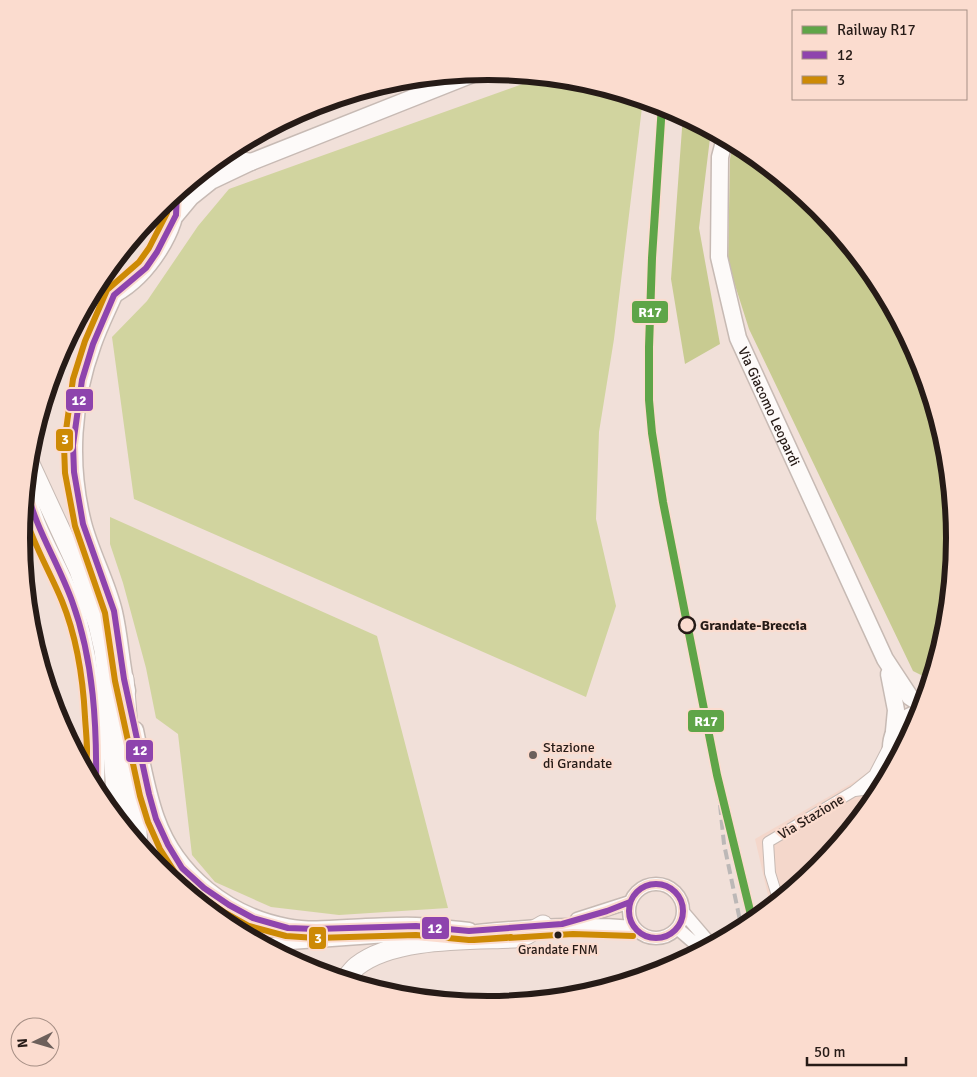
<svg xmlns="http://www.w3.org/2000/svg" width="977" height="1077" viewBox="0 0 977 1077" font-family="Signika,sans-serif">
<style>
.built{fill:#f4d7cb}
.green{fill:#d1d49f}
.forest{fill:#c8cb91}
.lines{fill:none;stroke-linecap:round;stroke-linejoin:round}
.minor-casing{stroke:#c7bab4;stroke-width:12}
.tertiary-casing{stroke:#c7bab4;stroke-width:15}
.primary-casing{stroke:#c7bab4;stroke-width:19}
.motorway-casing{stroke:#c7bab4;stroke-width:21}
.minor{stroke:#fdfaf9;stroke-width:10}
.tertiary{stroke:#fdfaf9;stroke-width:12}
.primary{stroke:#fdfaf9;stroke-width:16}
.motorway{stroke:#fdfaf9;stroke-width:19}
.rail{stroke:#bcb8b7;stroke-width:4;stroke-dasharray:10 5;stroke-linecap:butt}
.bus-1-casing{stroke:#fbdccf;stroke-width:10}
.bus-2-casing{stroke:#fbdccf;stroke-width:10}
.bus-1{stroke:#8e44ad;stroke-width:6}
.bus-2{stroke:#cd8a05;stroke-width:6}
.rail-1-casing{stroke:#fbdccf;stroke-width:11}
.rail-1{stroke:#5fa548;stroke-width:8}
.stop-dot{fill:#fbdccf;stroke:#261b17;stroke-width:2.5}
.poi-dot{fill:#6d605b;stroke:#fbdccf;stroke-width:2}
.bus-dot{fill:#261b17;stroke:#fbdccf;stroke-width:2}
.labels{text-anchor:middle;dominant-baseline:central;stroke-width:4.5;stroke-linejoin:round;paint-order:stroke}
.bus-label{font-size:13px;fill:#261b17;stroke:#fbdccf}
.street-label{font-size:14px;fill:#261b17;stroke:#fbdccf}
.stop-label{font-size:14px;font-weight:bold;fill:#261b17;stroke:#fbdccf;text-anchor:start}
.poi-label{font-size:14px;fill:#261b17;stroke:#fbdccf;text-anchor:start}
.rim{fill:none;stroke:#261b17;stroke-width:6}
.line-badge{stroke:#fbdccf;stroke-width:2}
.badge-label{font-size:14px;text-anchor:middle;font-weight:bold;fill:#fff}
</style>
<rect width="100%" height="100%" fill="#f1e0d9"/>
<path class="built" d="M888,754L893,768L877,798L819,869L771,908L755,839L854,782L874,768Z"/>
<path class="green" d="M542,77L580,80L643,99L614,339L599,432L596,519L616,606L586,697L134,499L112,337L147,301L198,226L229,189Z
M110,517L377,636L448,908L339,915L271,907L215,882L192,855L178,734L156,718L146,668L123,583L110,544Z"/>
<path class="forest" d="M683,115L711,130L699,228L720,344L685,364L671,279Z
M733,142L748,150L819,208L877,279L920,360L947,448L956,539L947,630L931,680L913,671L749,329L728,263L730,159Z"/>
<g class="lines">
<defs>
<path id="minor" d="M855,791L883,787
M779,902L770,873L768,842L854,791L874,775L889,746"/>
<path id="tertiary" d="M629 911a27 27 0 1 1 54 0a27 27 0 1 1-54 0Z
M683,912L712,946
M577,919L630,902
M677,928L699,947L702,951
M477,931C531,926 580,922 634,927
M262,945L429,933"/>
<g id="primary">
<path id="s1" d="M725,138L720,157L719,257L738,338L885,659L910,697L924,706"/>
<path d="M221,157L251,162"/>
<path d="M176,215L191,197L211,181L251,162L478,72"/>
<path d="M114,295C107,311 99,327 93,344C72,401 68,464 83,523C91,554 107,582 114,612C120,638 121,665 127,691"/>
<path d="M88,301C97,300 108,298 115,294C147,276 179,230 177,192"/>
<path d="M26,486C33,528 59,563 73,602C93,662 98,728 96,790"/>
<path d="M889,674L896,710L894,731"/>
<path d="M135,730C141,759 146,790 156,818C176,875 228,916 287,927C312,932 341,928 366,927C383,927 399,925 416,926C433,927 451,929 469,931"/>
<path d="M894,766C886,741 894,718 922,712"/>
</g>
<path id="motorway" d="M29,462L79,570L98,624L104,650L108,683L118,820
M124,679L138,844
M344,981C348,976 352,970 357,966C394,937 468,940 514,938L526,935L543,925"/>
</defs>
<use href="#minor" class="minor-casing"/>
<use href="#tertiary" class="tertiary-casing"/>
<use href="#primary" class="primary-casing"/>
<use href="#motorway" class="motorway-casing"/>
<use href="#minor" class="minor"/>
<use href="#tertiary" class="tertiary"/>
<use href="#primary" class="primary"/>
<use href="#motorway" class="motorway"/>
<path class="rail" d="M717,775L724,844L742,930"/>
<defs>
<path id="bus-1" d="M177,193L176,215L157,252L146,268L114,295L93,344L82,380L73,445L74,472L83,524L114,611L124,679L149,794L156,819L168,845L182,868L204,888L229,905L253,918L288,928L316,929L416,926L469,931L562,924L607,911L630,902
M26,487C35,528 58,562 72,601C94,661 97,727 96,790
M629 911a27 27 0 1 1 54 0a27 27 0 1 1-54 0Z"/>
<path id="bus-2" d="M168,200L167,213L149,248L139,262L107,290L85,341L73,379L64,445L65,473L75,526L105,613L115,681L140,796L148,822L160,849L176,874L199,895L224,912L249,926L286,936L316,938L416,935L469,940L511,937
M24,513C33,544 50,572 62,601C77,638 83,678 85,717C86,735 89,753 85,771
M474,940L573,934L633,936"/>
</defs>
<use href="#bus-1" class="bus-1-casing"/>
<use href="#bus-2" class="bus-2-casing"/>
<use href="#bus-1" class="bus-1"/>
<use href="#bus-2" class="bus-2"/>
<defs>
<path id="rail-1" d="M662,105L652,258L649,347V400L652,433L663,502L717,775L753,923"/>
</defs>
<use href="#rail-1" class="rail-1-casing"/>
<use href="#rail-1" class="rail-1"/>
</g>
<circle class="stop-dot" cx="687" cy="625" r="8"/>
<circle class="poi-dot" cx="533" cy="755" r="5"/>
<circle class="bus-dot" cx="558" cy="935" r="4.5"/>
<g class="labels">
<g class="bus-label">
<text x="558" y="950">Grandate FNM</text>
</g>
<g class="street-label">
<text stroke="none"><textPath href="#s1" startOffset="278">Via Giacomo Leopardi</textPath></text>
<text transform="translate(811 817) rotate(-31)">Via Stazione</text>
</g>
<g class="stop-label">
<text x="700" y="625">Grandate-Breccia</text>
</g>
<g class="poi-label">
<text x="543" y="747">Stazione<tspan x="543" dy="16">di Grandate</tspan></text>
</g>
</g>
<path d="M0 0H977V1077H0ZM30 538a458 458 0 1 1 916 0a458 458 0 1 1-916 0Z" fill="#fbdccf" fill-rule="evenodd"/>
<path class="rim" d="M30 538a458 458 0 1 1 916 0a458 458 0 1 1-916 0Z"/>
<g class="line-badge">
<rect x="631" y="300" width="38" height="24" rx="5" fill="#5fa548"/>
<rect x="65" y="388" width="29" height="24" rx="5" fill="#8e44ad"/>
<rect x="55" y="428" width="19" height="24" rx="5" fill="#cd8a05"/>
<rect x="687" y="709" width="38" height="24" rx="5" fill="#5fa548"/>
<rect x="125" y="739" width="29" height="24" rx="5" fill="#8e44ad"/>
<rect x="421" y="916" width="29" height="24" rx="5" fill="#8e44ad"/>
<rect x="308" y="926" width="19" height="24" rx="5" fill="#cd8a05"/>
</g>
<g class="badge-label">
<text x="650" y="317">R17</text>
<text x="79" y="405">12</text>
<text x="65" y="444">3</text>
<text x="706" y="726">R17</text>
<text x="140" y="755">12</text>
<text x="435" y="933">12</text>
<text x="318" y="943">3</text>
</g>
<rect x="792" y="10" width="175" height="90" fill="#fbdccf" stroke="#a68f85"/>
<rect x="802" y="26" width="25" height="8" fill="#5fa548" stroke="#a68f85"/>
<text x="837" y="35" font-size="15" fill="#261b17">Railway R17</text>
<rect x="802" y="51" width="25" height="8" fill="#8e44ad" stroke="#a68f85"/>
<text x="837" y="60" font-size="15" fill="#261b17">12</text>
<rect x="802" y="76" width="25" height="8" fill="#cd8a05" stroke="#a68f85"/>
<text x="837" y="85" font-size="15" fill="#261b17">3</text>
<g transform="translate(35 1042) rotate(265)"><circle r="24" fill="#fbdccf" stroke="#a68f85"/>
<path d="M0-4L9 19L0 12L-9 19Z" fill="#6d605b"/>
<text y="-8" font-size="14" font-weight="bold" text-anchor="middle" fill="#261b17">N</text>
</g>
<path d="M807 1057v8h99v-8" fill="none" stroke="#261b17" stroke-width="2.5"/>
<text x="814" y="1057" font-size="15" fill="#261b17" stroke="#fbdccf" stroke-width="4" paint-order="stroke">50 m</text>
</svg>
